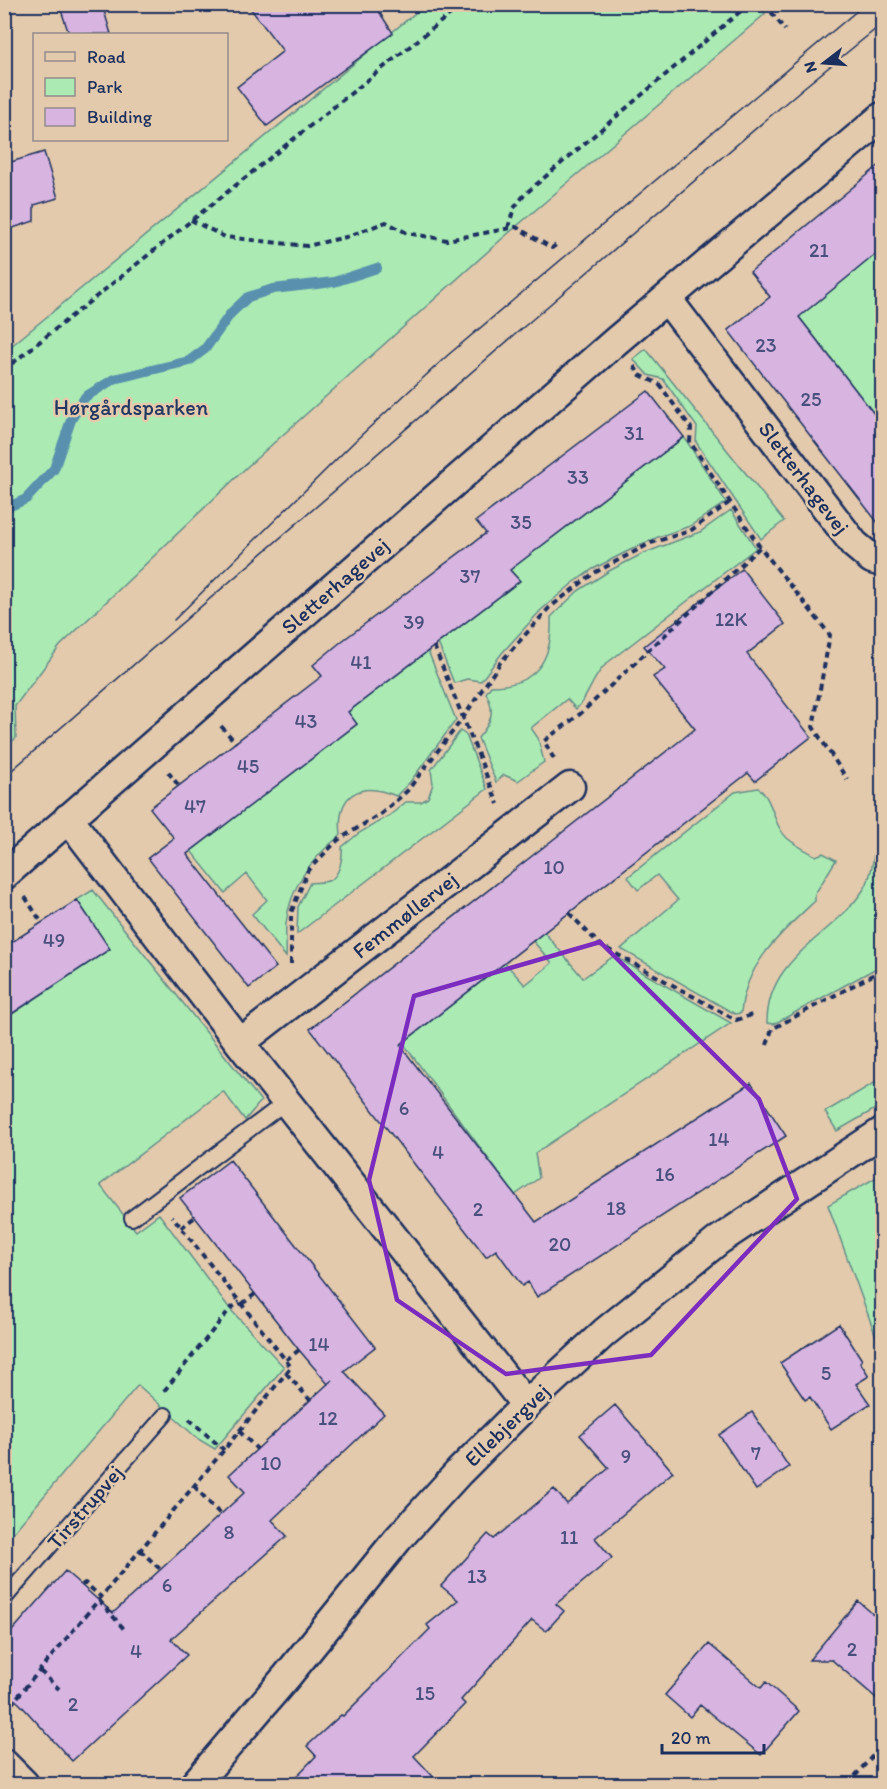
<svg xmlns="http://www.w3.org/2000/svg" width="887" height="1789" viewBox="0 0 887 1789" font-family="Itim,sans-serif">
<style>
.green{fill:#abebb3;stroke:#638d88;stroke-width:1.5}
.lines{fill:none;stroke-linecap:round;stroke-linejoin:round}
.stream{stroke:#5990ad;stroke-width:10}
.building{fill:#d7b5e0;stroke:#1b2f5e;stroke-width:1.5}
.service-casing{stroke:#1b2f5e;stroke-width:18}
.minor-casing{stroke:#1b2f5e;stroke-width:33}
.path{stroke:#1b2f5e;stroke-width:4;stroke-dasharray:6 4.5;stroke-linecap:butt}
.service{stroke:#e4caac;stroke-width:14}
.minor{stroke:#e4caac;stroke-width:28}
.tram{stroke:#1b2f5e;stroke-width:1.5}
.marked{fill:none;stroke:#7b2cbf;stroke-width:4.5;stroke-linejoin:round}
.labels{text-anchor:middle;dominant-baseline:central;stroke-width:5;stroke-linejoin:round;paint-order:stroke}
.number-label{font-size:20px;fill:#4a507e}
.park-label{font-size:22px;fill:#223862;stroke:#e4caac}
.street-label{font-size:22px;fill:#1b2f5e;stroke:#e4caac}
</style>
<rect width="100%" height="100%" fill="#e4caac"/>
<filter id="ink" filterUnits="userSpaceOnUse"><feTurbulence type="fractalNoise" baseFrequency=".0167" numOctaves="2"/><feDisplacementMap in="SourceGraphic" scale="12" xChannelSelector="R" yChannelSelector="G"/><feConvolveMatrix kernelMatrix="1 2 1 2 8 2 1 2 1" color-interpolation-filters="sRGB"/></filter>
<g filter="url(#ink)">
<path class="green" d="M756,4L765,14L504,237L248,466L60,646L15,706L16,738L5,748L4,352L425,5Z
M882,249V424L799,317Z
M646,349L784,521L761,539L696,442L697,427L663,379L648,375L633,359Z
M684,437L726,502L690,526L658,537L624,553L593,569L573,583L541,610L502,653L481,681L467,679L454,683L438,643L519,581L510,570Z
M731,510L756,548L607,663C591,678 589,697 576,709L567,699L531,728L538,738L544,762L518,781L504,775L496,782L478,738C491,723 496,712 486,693L491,686C536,686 553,660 551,617L578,591L609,571L642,554L700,532Z
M428,651L456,720L410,782L396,796C360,780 336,794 341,835C311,858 290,886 286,924C285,935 287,946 286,957L252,914L267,900L247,874L225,893L191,851L357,724L348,712Z
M460,731L466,735L487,789L297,934L298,907L310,883C316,882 325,883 330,880C340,876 343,856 342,847L359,833L389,816L406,802H421L428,798L433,784L431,770Z
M758,788C774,799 772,824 787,838C795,845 807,851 816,856L823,853L836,860L815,894V901C781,933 745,964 741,1013L735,1014L621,949L678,900L657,875L638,890L628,877L735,792Z
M879,816L882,819V965L774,1024L767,1023C767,956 832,938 864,889C873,876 878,833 876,817Z
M93,890L261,1101L245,1120L223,1091L100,1185L136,1231L159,1214L230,1309L284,1367L215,1449L198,1439L138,1385L5,1542V1019L109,949L77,900Z
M544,932L583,978L614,956L731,1023L535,1153L539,1178L515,1195L403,1043L505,963L525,985L552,963L533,941Z
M879,1080L882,1081V1105L837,1131L825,1112Z
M882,1174V1353L828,1205Z"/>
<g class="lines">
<path class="stream" d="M4,509L26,499L54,469L71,420L85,397L114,379L189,361L205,349L231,313L248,297L273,289L334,282L377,268"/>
</g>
<path class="building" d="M59,4H102L111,34H69Z
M247,4H374L393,33L267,126L237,87L283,51Z
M44,152L58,198L34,205V221L4,231V164Z
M882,163V249L799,317L882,424V528L728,330L770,297L750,272Z
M648,391L684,437L510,570L520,581L348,712L357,724L187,854L276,967L249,988L148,858L174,838L150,808L322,676L313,665L342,641L486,533L476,521Z
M742,569L785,624L747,654L811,737L755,781L748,773L400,1045L536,1222L751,1083L786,1136L537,1297L528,1282L522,1286L496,1250L486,1257L310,1029L695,729L653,677L665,669L644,646Z
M77,900L110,949L4,1019V947Z
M230,1160L375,1347L344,1371L384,1414L272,1520L287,1536L171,1639L187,1655L72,1761L20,1704L4,1690V1640L65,1571L113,1613L245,1492L229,1475L332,1380L328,1384L299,1350L180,1198Z
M839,1324L862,1360L860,1362L869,1376L856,1384L870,1404L831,1429L810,1397L805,1400L780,1363Z
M615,1405L673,1472L595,1538L612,1558L556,1604L564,1611L546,1631L532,1620L461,1700L465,1704L414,1756L441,1785H288L316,1756L307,1746L341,1715L343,1716L430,1629L427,1625L458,1600L441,1586L488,1534L494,1539L554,1489L567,1504L609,1468L580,1435Z
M752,1412L789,1467L756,1490L719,1435Z
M858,1601L882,1622V1703L832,1660H809Z
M709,1644L761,1688L766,1682L799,1711L761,1755L700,1705L690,1717L665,1695Z"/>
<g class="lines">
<defs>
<path id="service" d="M132,1218L287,1101
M4,1599L165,1415"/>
<path id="minor" d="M667,299L854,544L872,559L882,562
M68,818L240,1043L526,1405
M4,875L616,341L882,117
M240,1043L570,787
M4,1764L24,1784
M195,1784L287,1676L397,1540L459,1472L526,1405L605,1332L719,1240L882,1132"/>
</defs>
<use href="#service" class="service-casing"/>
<use href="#minor" class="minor-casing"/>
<path class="path" d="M765,4L785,30
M191,220L225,237L307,246L346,237L386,222L407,233L447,240L516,227L552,248L556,245
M508,228L514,208L525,194L749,4
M634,366L640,375L659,384L691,428L690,442L760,547L830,635L813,727L847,779
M4,370L463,4
M434,646L498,804
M221,726L236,743
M554,759L544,741L580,714L760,547
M168,772L179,786
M25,897L42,923
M569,913L600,945L736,1020L755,1014
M291,964V913L308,870L338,840L382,813L407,791L463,718L500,663L549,608L594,573L651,543L690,531L730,502
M767,1045L772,1029L882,970
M181,1228L195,1217
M242,1304L255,1294
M286,1360L299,1350
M286,1373L310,1400
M164,1391L230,1309L240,1302
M189,1419L224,1450
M239,1431L257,1449
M194,1486L220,1514
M140,1550L160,1569
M82,1585L85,1583L101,1597
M99,1600L124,1629
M40,1671L59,1689
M4,1713L224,1450L291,1367L172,1216
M848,1784L882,1745"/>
<use href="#service" class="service"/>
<use href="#minor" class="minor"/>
<path class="tram" d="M174,620L357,439L448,355L865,4
M4,777L556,299L802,89L882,24"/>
</g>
</g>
<path class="marked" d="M600,942L759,1099L797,1199L651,1355L506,1374L397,1300L369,1180L414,996Z"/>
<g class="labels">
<g class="number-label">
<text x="819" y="250">21</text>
<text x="766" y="345">23</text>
<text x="811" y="399">25</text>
<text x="634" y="433">31</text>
<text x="578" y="477">33</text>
<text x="521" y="522">35</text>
<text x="470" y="576">37</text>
<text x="731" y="619">12K</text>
<text x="414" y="622">39</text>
<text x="361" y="662">41</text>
<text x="306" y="721">43</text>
<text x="248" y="766">45</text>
<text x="195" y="806">47</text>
<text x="554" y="867">10</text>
<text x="54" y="940">49</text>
<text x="404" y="1108">6</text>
<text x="719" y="1139">14</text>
<text x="438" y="1152">4</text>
<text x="665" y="1174">16</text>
<text x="616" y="1208">18</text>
<text x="478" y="1209">2</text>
<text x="560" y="1244">20</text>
<text x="319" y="1344">14</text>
<text x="826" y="1373">5</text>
<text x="328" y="1418">12</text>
<text x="756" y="1453">7</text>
<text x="626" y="1456">9</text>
<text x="271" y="1463">10</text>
<text x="229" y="1532">8</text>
<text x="569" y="1537">11</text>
<text x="477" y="1576">13</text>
<text x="167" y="1585">6</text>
<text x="852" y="1649">2</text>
<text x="136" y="1651">4</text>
<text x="425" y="1693">15</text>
<text x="73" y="1704">2</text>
</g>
<g class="park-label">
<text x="131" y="407">Hørgårdsparken</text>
</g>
<g class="street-label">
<text transform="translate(804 478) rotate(53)">Sletterhagevej</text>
<text transform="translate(335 586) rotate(-41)">Sletterhagevej</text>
<text transform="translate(405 915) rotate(-38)">Femmøllervej</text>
<text transform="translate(507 1425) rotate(-44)">Ellebjergvej</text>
<text transform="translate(85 1507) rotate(-49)">Tirstrupvej</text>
</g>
</g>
<rect width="887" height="1789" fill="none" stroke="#e4caac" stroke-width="24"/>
<rect x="12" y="12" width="863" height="1765" fill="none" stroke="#1b2f5e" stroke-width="2" filter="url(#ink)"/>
<rect x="33" y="33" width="195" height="108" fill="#e4caac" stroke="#948c8d" stroke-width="1.5"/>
<rect x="45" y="52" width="30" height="9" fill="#e4caac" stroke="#948c8d" stroke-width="1.5"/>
<text x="87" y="63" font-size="18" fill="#1b2f5e">Road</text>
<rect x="45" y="78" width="30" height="18" fill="#abebb3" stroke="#948c8d" stroke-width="1.5"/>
<text x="87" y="93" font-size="18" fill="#1b2f5e">Park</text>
<rect x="45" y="108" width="30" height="18" fill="#d7b5e0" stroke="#948c8d" stroke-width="1.5"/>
<text x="87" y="123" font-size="18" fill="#1b2f5e">Building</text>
<g transform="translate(824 63) rotate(253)" stroke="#e4caac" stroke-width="4.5" paint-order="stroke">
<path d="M0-4.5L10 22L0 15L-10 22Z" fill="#1b2f5e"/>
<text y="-9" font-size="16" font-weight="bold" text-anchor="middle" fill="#1b2f5e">N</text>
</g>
<path d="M662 1744v9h102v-9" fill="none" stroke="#1b2f5e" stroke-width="3"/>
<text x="671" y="1744" font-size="18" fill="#1b2f5e" stroke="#e4caac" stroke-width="4.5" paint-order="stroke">20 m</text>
</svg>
